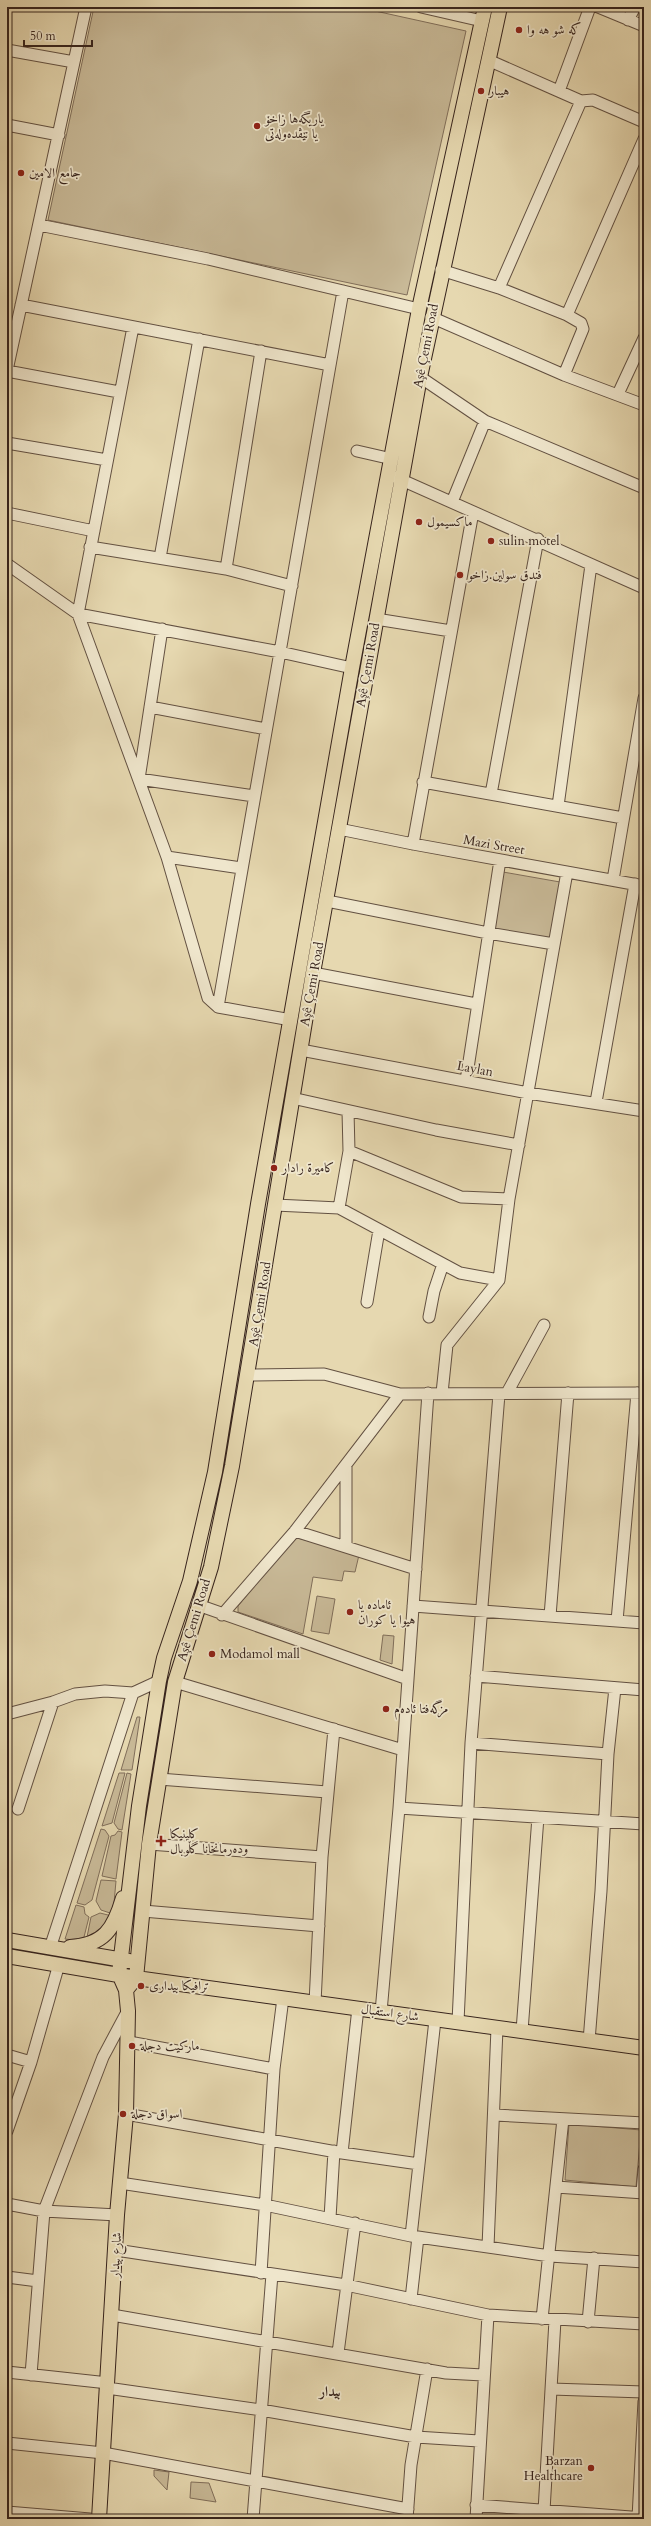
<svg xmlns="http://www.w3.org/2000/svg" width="651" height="2526" viewBox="0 0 651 2526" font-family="Cardo,Amiri,serif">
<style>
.green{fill:#c8b997;stroke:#806e5a}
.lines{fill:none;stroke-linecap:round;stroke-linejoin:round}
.minor-casing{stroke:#635142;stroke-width:13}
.major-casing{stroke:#37241d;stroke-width:16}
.minor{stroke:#efe6cc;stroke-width:11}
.major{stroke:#e6d8b0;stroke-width:14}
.poi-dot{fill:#8f2418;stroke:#efe6cc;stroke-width:1.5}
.labels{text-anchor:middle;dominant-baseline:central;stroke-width:3.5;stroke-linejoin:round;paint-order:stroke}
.poi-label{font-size:13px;fill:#37241d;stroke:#efe6cc;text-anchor:start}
.street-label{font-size:13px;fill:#37241d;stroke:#efe6cc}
.neighbourhood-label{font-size:14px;font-weight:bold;fill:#37241d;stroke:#efe6cc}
</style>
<rect width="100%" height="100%" fill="#e6d8b0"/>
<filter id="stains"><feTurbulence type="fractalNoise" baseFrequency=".005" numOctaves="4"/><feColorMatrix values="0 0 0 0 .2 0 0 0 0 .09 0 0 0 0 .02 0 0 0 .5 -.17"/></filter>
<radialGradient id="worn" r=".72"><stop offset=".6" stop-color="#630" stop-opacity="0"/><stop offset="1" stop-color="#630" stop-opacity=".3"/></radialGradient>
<path class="green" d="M94,7H357L466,31L407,295L48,220Z
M503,872L560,882L550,941L492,930Z
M294,1537L359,1555L355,1572L344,1571L342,1581L313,1577L303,1634L238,1612V1606Z
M317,1596L335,1599L329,1634L311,1631Z
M383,1635L394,1636L392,1664L380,1660Z
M137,1717H140L132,1770H121Z
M119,1773H125L112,1823L102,1826Z
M127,1773L131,1774L122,1830L118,1829L114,1823Z
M101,1829L105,1830L109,1836L92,1900L85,1905L77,1903Z
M118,1831L122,1832L116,1879L102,1876L111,1836L115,1835Z
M101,1880L116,1881L113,1914L101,1910L96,1901Z
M76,1905L84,1907L85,1914L89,1917L83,1941L65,1939Z
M100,1913L112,1916L109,1924L86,1942L91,1917Z
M569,2124L641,2130L636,2187L565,2180Z
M154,2470L169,2472L167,2490L154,2476Z
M191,2482L209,2483L216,2502L190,2498Z"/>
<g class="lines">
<defs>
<path id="minor" d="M421,7L482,21
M598,7L644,26
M628,20L635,7
M7,50L74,62
M488,60L581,101L499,288L567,315L644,139
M559,91L590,7
M581,101L593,100L644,122
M7,125L59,135
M39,225L208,259L419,309
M441,270L499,288
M21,305L330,365
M431,317L564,375L644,405
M133,327L78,614L167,857L208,998L218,1007L291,1020
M7,370L86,7
M7,371L119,392
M564,375L583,329L581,323L567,315
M420,377L485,421L452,502
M618,394L644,338
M485,421L644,488
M7,443L107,460
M357,451L392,459
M395,477L644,588
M7,513L94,531
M90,547L226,569L292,586
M160,558L199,339
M7,564L78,614L280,652L352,668
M226,569L261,351
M376,619L451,631
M162,629L139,779L254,796
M150,707L266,729
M423,782L623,818
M491,794L538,539
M558,806L591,565
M339,829L413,844L644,886
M413,844L473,512
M167,857L241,868
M613,880L644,698
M327,901L488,933L554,944
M313,973L476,1004
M218,1007L343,291
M301,1050L528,1093L644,1111
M466,1081L500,860
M292,1098L436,1130L519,1145
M596,1102L635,884
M349,1151L461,1197L509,1199
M275,1205L339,1208L460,1273L499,1280
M339,1208L349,1151L348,1111
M367,1302L379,1230
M429,1317L434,1291L443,1264
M248,1375L324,1374L400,1394L644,1393
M442,1393L447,1345L499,1280L509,1199L567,872
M507,1393L544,1325
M295,1531L416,1569
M346,1546V1465
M198,1605L408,1679
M413,1606L644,1623
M222,1615L295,1531L400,1394
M550,1616L568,1393
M617,1621L637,1393
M476,1676L644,1690
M175,1682L403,1750
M7,1714L53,1702L75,1694L105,1691L133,1693L159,1681
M471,1743L608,1754
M159,1779L327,1792
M399,1808L644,1824
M18,1809L53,1702
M149,1844L322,1857
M143,1911L319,1926
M50,1948L133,1693
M315,2003L322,1857L334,1729
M381,2012L399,1808L428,1393
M458,2022L471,1743L499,1394
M522,2031L538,1817
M589,2041L601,1891L608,1754L615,1688
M129,2042L274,2069
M7,2055L31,2062
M126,2114L342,2153L419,2164
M494,2115L644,2123
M7,2131L31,2062L59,1964
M342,2153L358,2008
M120,2183L265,2205L411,2236L550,2256L644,2262
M556,2187L644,2193
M642,2193L644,2169
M7,2204L44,2211L117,2215
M330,2218L334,2151
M411,2236L435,2020
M488,2247L497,2028
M116,2250L346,2285L488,2315L644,2324
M261,2273L274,2069L283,1998
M7,2277L38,2281
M411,2299L418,2237
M112,2315L446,2373L483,2375
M542,2319L563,2119
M588,2322L594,2258
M338,2353L355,2223
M7,2372L108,2383
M31,2375L44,2211L103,2057L127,2012
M107,2388L261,2410L416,2437L479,2441
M551,2389L644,2392
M7,2443L103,2453L408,2509
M476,2505L644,2518
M544,2511L555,2320
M7,2512L90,2519
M638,2518L644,2401
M253,2519L272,2274
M407,2519L411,2465L427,2369
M476,2519L488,2315"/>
<path id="major" d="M7,1940L129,1961
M70,1947C104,1945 114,1929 123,1898
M7,1956L136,1978L644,2048
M126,1990L136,1978L149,1844L175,1682L211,1567L232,1466L313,973L420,377L500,7
M99,2519L117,2215L126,2114L128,2011L126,1990L119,1974L139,1806L159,1681L164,1658L190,1581L215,1472L258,1204L352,668L419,309L485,7"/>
</defs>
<use href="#minor" class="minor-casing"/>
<use href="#major" class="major-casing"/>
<use href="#minor" class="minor"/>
<use href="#major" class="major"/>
</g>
<g class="poi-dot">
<circle cx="519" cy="30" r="4"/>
<circle cx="481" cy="91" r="4"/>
<circle cx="257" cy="126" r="4"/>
<circle cx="21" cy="173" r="4"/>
<circle cx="419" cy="522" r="4"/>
<circle cx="491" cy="541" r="4"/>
<circle cx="460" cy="575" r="4"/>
<circle cx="274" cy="1168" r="4"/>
<circle cx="350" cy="1612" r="4"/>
<circle cx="212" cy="1654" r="4"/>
<circle cx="386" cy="1709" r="4"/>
<path d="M159 1835h4v4h4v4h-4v4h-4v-4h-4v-4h4z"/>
<circle cx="141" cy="1986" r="4"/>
<circle cx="132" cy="2046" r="4"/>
<circle cx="123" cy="2114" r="4"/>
<circle cx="591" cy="2468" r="4"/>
</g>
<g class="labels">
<g class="poi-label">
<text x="527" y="30">که شو هه وا</text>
<text x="489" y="91">هيبار</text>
<text x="265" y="119">یاریگه‌ها زاخۆ<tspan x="265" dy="15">یا نێڤده‌وله‌تی</tspan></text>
<text x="29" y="173">جامع الامين</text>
<text x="427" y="522">ماكسيمول</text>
<text x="499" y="541">sulin motel</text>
<text x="468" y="575">فندق سولين.زاخو</text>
<text x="282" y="1168">كاميرة رادار</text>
<text x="358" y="1605">ئاماده یا<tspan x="358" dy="15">هیوا یا کوران</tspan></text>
<text x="220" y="1654">Modamol mall</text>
<text x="394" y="1709">مزگەفتا ئادەم</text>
<text x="170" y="1834">کلینیکا<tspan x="170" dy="15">ودەرمانخانا گڵوبال</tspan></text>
<text x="149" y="1986">ترافيكا بيدارى</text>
<text x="140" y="2046">ماركيت دجلة</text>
<text x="131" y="2114">اسواق دجلة</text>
<text x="583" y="2461" text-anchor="end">Barzan<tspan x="583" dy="15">Healthcare</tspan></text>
</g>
<g class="street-label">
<text transform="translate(426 346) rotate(-79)">Aşê Çemi Road</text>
<text transform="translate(368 665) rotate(-80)">Aşê Çemi Road</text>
<text transform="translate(494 845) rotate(10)">Mazi Street</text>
<text transform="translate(312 984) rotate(-80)">Aşê Çemi Road</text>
<text transform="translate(475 1069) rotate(11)">Laylan</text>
<text transform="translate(260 1304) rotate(-81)">Aşê Çemi Road</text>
<text transform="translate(194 1620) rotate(-73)">Aşê Çemi Road</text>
<text transform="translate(390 2013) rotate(8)">شارع استقبال</text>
<text transform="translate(116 2255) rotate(-87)">شارع بيدار</text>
</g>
<g class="neighbourhood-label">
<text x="330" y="2391">بيدار</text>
</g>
</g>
<rect width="651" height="2526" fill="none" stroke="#e6d8b0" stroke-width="24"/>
<rect x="8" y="8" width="635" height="2510" fill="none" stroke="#37241d" stroke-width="2"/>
<rect x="12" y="12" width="627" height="2502" fill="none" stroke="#37241d"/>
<path d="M24 40v6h68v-6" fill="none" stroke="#37241d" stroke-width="2"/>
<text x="30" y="40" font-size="12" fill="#37241d" stroke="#efe6cc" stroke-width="3" paint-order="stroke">50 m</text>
<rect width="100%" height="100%" filter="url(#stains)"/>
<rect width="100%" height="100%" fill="url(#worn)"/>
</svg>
